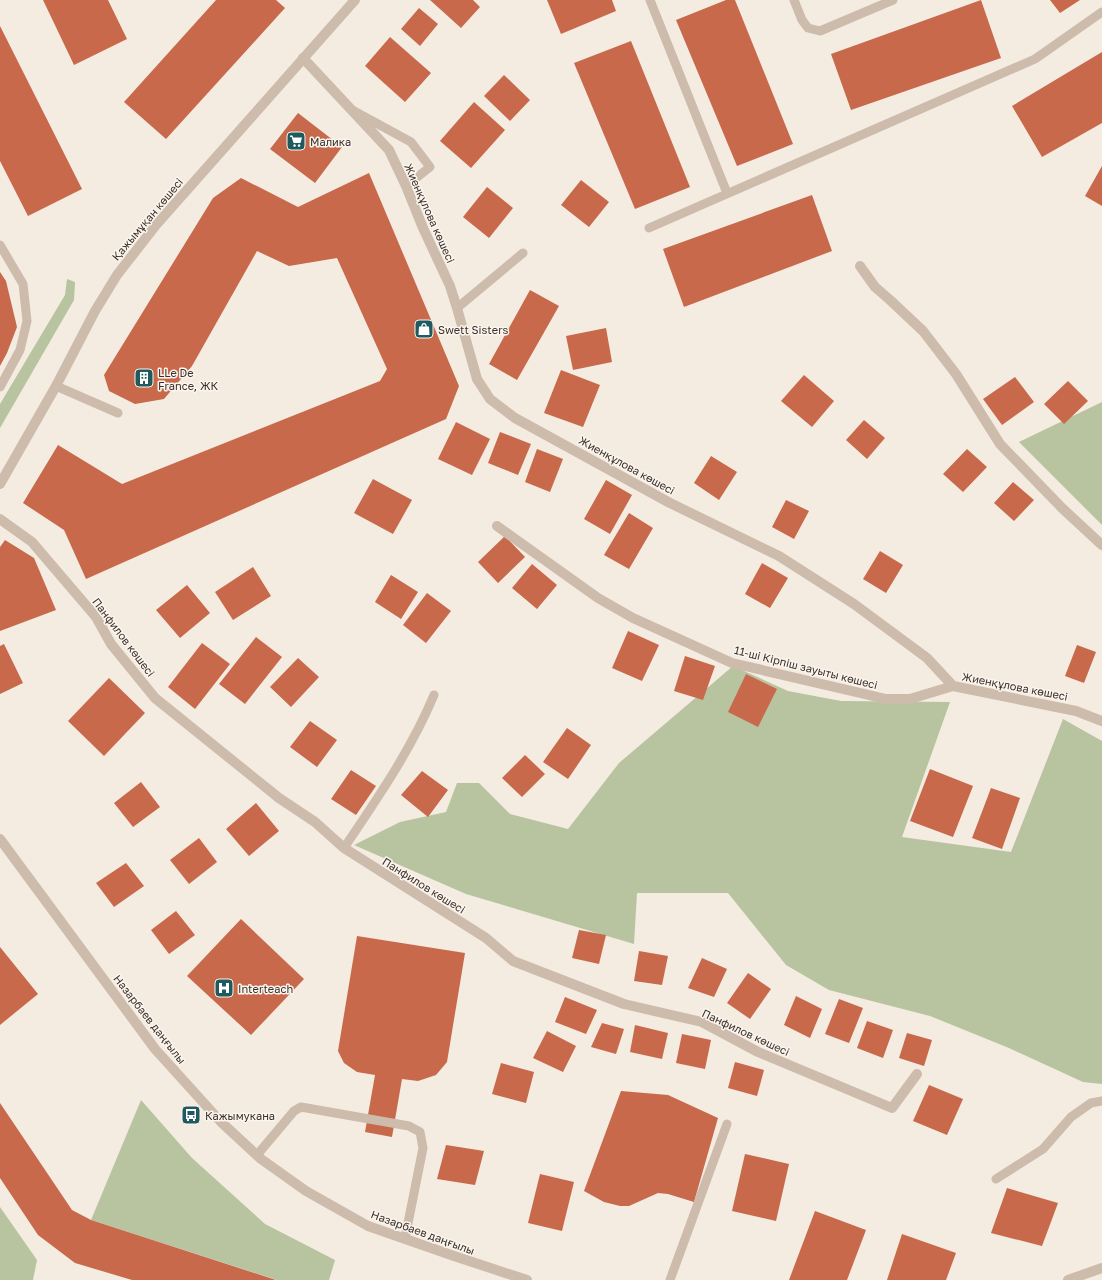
<svg xmlns="http://www.w3.org/2000/svg" width="1102" height="1280" viewBox="0 0 1102 1280" font-family="'Golos Text',sans-serif">
<style>
.green{fill:#b8c4a0}
.building{fill:#c8694b}
.lines{fill:none;stroke-linecap:round;stroke-linejoin:round}
.service{stroke:#cdbbac;stroke-width:9}
.minor{stroke:#cdbbac;stroke-width:10}
.tertiary{stroke:#cdbbac;stroke-width:10}
.labels{text-anchor:middle;dominant-baseline:central;stroke-width:3;stroke-linejoin:round;paint-order:stroke}
.poi-label{font-size:11px;fill:#3b302b;stroke:#fbf5ee;text-anchor:start}
.street-label{font-size:11px;fill:#3b302b;stroke:#fbf5ee}
</style>
<rect width="100%" height="100%" fill="#f4ebe1"/>
<path class="green" d="M67,279L75,282L74,300L0,428V404L65,295Z
M1102,402V525L1019,442Z
M733,666L788,691L841,701L950,702L902,837L1011,852L1063,719L1102,741V1084L1083,1082L1009,1048L930,1016L829,990L786,965L728,893H637L634,944L466,894L354,845L400,822L446,812L457,783H479L510,814L568,829L619,763Z
M141,1100L192,1158L265,1224L335,1260L329,1280H277L91,1220Z
M0,1207L37,1260L33,1280H0Z"/>
<path class="building" d="M43,0H108L127,39L74,65Z
M216,0H276L285,8L166,139L124,102Z
M430,0H473L480,7L461,28Z
M547,0H612L616,11L561,34Z
M726,0H735L793,144L737,166L676,20Z
M981,0L1001,58L851,110L831,54Z
M1050,0H1080L1060,13Z
M419,8L438,24L420,46L401,29Z
M0,26L82,189L28,216L0,161Z
M390,37L431,73L405,102L365,66Z
M631,41L690,187L635,209L574,63Z
M1102,52V123L1042,157L1012,106Z
M504,75L530,100L510,121L484,96Z
M474,102L505,130L471,168L440,141Z
M298,113L342,147L315,183L270,149Z
M1102,166V206L1085,196Z
M369,173L459,386L446,419L86,579L64,530L23,503L58,445L122,484L380,381L387,369L337,258L289,266L257,251L192,366L164,399L135,404L109,391L104,375L213,198L241,178L298,207Z
M581,180L609,202L589,227L561,205Z
M487,187L513,208L489,238L463,217Z
M812,195L832,251L684,307L663,249Z
M0,272L6,281L17,327L7,353L0,366Z
M530,290L559,306L517,380L489,364Z
M606,328L612,362L573,370L566,336Z
M561,370L600,385L583,427L544,413Z
M804,375L834,401L812,427L781,401Z
M1015,377L1034,402L1002,425L983,399Z
M1068,381L1088,401L1064,424L1044,404Z
M864,420L885,438L867,459L846,440Z
M456,422L490,439L472,475L438,459Z
M500,432L531,444L518,475L488,463Z
M537,449L563,459L550,492L525,482Z
M967,449L987,467L963,492L943,474Z
M711,456L737,472L719,500L694,483Z
M373,479L412,500L393,534L354,513Z
M606,480L632,495L610,534L584,519Z
M1013,482L1034,500L1014,521L994,503Z
M786,500L809,511L794,539L772,527Z
M629,513L653,528L629,569L604,555Z
M505,536L525,557L498,583L478,562Z
M5,540L34,558L56,610L0,631V547Z
M880,551L903,565L886,593L863,579Z
M762,563L788,578L770,608L745,594Z
M532,564L557,585L537,609L512,588Z
M253,567L271,596L233,620L215,592Z
M391,575L418,592L401,619L375,602Z
M187,585L210,613L180,638L156,610Z
M427,593L451,611L426,643L403,625Z
M628,631L659,645L642,681L612,668Z
M256,637L282,657L245,704L219,684Z
M202,643L230,664L195,709L168,687Z
M4,644L23,683L0,694V646Z
M1077,645L1096,652L1084,683L1065,676Z
M685,656L715,666L703,700L674,691Z
M298,658L319,677L291,707L270,687Z
M746,674L777,689L758,727L728,712Z
M109,678L145,713L104,756L68,721Z
M310,721L337,740L317,767L290,747Z
M567,728L591,745L568,779L543,762Z
M525,755L545,774L522,797L502,778Z
M930,769L973,786L953,837L910,821Z
M351,770L376,786L356,815L331,799Z
M422,771L448,790L428,817L401,795Z
M141,782L160,807L133,827L114,803Z
M991,788L1020,798L1002,849L972,838Z
M256,803L279,831L249,856L226,829Z
M199,838L217,862L189,884L170,860Z
M126,863L144,886L114,907L96,883Z
M176,911L195,935L169,954L151,930Z
M241,919L304,979L251,1035L187,976Z
M579,930L606,935L599,964L572,958Z
M357,936L465,953L447,1062L436,1075L418,1081L402,1079L392,1137L365,1132L375,1075L357,1072L344,1063L338,1051Z
M0,947L38,994L0,1025Z
M639,951L668,956L662,985L634,981Z
M702,958L727,969L714,997L688,988Z
M748,973L771,989L750,1019L727,1003Z
M796,996L822,1009L810,1038L784,1025Z
M565,997L597,1010L586,1034L555,1022Z
M839,999L863,1008L849,1043L825,1034Z
M867,1021L893,1030L883,1058L857,1048Z
M602,1023L624,1029L616,1054L591,1047Z
M635,1025L668,1033L662,1059L630,1052Z
M547,1031L576,1046L563,1072L533,1058Z
M907,1033L932,1040L924,1066L899,1058Z
M682,1034L711,1040L705,1069L676,1063Z
M735,1062L764,1070L757,1096L728,1088Z
M501,1063L534,1072L526,1103L492,1094Z
M929,1085L963,1099L947,1135L913,1121Z
M621,1091L668,1095L718,1118L694,1202L668,1194L658,1193L629,1206H620L604,1202L584,1191Z
M0,1103L72,1210L91,1220L276,1280H132L75,1263L38,1235L0,1178Z
M446,1145L484,1151L475,1185L437,1179Z
M745,1154L789,1164L776,1221L732,1211Z
M540,1174L574,1182L562,1231L528,1223Z
M1007,1188L1058,1203L1042,1246L991,1233Z
M815,1211L866,1230L847,1280H789Z
M902,1234L956,1253L946,1280H887Z"/>
<g class="lines">
<path class="service" d="M650,0L727,193
M794,0L802,20L808,28L820,31L893,0
M354,111L411,142L430,167L406,186
M649,228L1035,59L1102,12
M0,245L23,284L27,321L20,350L0,387
M457,308L523,253
M56,386L118,413
M344,848C377,799 411,750 434,695
M257,1155L294,1111L301,1107L409,1126L420,1132L423,1148L405,1238
M996,1179L1043,1149L1071,1117L1091,1103L1102,1101
M670,1280L727,1124"/>
<path class="minor" d="M303,58L389,150L406,186L423,228L450,286L457,308L477,379L490,399L515,418L670,503L779,556L854,604L927,658L953,686L1076,711L1102,721
M860,266L875,287L890,300L923,331L956,374L1000,444L1062,508L1102,545
M0,519L32,542L96,617L111,644L155,698L279,798L315,822L344,848L486,938L513,961L624,1004L702,1022L758,1052L892,1108L917,1074
M497,526L598,598L633,618L732,663L886,699H910L953,686
M1068,1280L1102,1268"/>
<path class="tertiary" d="M0,484L56,386L95,311L117,275L156,225L355,0
M0,839L155,1049L221,1122L261,1159L306,1191L368,1226L454,1256L527,1280"/>
</g>
<defs>
<symbol id="supermarket-square" viewBox="-11 -11 22 22"><rect x="-9" y="-9" width="18" height="18" rx="4" fill="#1f5a5e" stroke="#fbf5ee"/><path d="M-6-5.5h2.5l.6 2H6L4.5 2H-2.5L-4.4-4H-6ZM-1.5 3.2a1.3 1.3 0 1 0 .1 0ZM3 3.2a1.3 1.3 0 1 0 .1 0Z" fill="#fff"/></symbol>
<symbol id="shop-square" viewBox="-11 -11 22 22"><rect x="-9" y="-9" width="18" height="18" rx="4" fill="#1f5a5e" stroke="#fbf5ee"/><path d="M-5-2.5h2.3a2.7 3.5 0 0 1 5.4 0H5L5.5 6h-11ZM-1.5-2.5h3a1.5 2.3 0 0 0-3 0Z" fill="#fff"/></symbol>
<symbol id="building-square" viewBox="-11 -11 22 22"><rect x="-9" y="-9" width="18" height="18" rx="4" fill="#1f5a5e" stroke="#fbf5ee"/><path d="M-4-6H4V6H1V3H-1V6H-4ZM-2.5-4.3h1.7v1.8h-1.7ZM.8-4.3h1.7v1.8H.8ZM-2.5-1h1.7V.8h-1.7ZM.8-1h1.7V.8H.8Z" fill="#fff"/></symbol>
<symbol id="hospital-square" viewBox="-11 -11 22 22"><rect x="-9" y="-9" width="18" height="18" rx="4" fill="#1f5a5e" stroke="#fbf5ee"/><path d="M-5-5h3v3.5h4V-5h3V5h-3V1.5h-4V5h-3Z" fill="#fff"/></symbol>
<symbol id="bus-square" viewBox="-11 -11 22 22"><rect x="-9" y="-9" width="18" height="18" rx="4" fill="#1f5a5e" stroke="#fbf5ee"/><path d="M-5-6H5V4H4V6H2V4H-2V6H-4V4H-5ZM-3.5-4V0h7V-4ZM-3.5 1.2v1.5H-2V1.2ZM2 1.2v1.5H3.5V1.2Z" fill="#fff"/></symbol>
</defs>
<g fill-rule="evenodd">
<use href="#supermarket-square" x="285" y="130" width="22" height="22"/>
<use href="#shop-square" x="413" y="318" width="22" height="22"/>
<use href="#building-square" x="133" y="367" width="22" height="22"/>
<use href="#hospital-square" x="213" y="977" width="22" height="22"/>
<use href="#bus-square" x="180" y="1104" width="22" height="22"/>
</g>
<g class="labels">
<g class="poi-label">
<text x="310" y="141">Малика</text>
<text x="438" y="329">Swett Sisters</text>
<text x="158" y="372">LLe De<tspan x="158" dy="13">France, ЖК</tspan></text>
<text x="238" y="988">Interteach</text>
<text x="205" y="1115">Кажымукана</text>
</g>
<g class="street-label">
<text transform="translate(430 213) rotate(66)">Жиенқұлова көшесі</text>
<text transform="translate(147 219) rotate(-50)">Қажымұқан көшесі</text>
<text transform="translate(627 465) rotate(29)">Жиенқұлова көшесі</text>
<text transform="translate(124 637) rotate(53)">Панфилов көшесі</text>
<text transform="translate(806 667) rotate(14)">11-ші Кірпіш зауыты көшесі</text>
<text transform="translate(1015 686) rotate(11)">Жиенқұлова көшесі</text>
<text transform="translate(424 885) rotate(32)">Панфилов көшесі</text>
<text transform="translate(150 1019) rotate(52)">Назарбаев даңғылы</text>
<text transform="translate(746 1032) rotate(25)">Панфилов көшесі</text>
<text transform="translate(423 1232) rotate(20)">Назарбаев даңғылы</text>
</g>
</g>
</svg>
